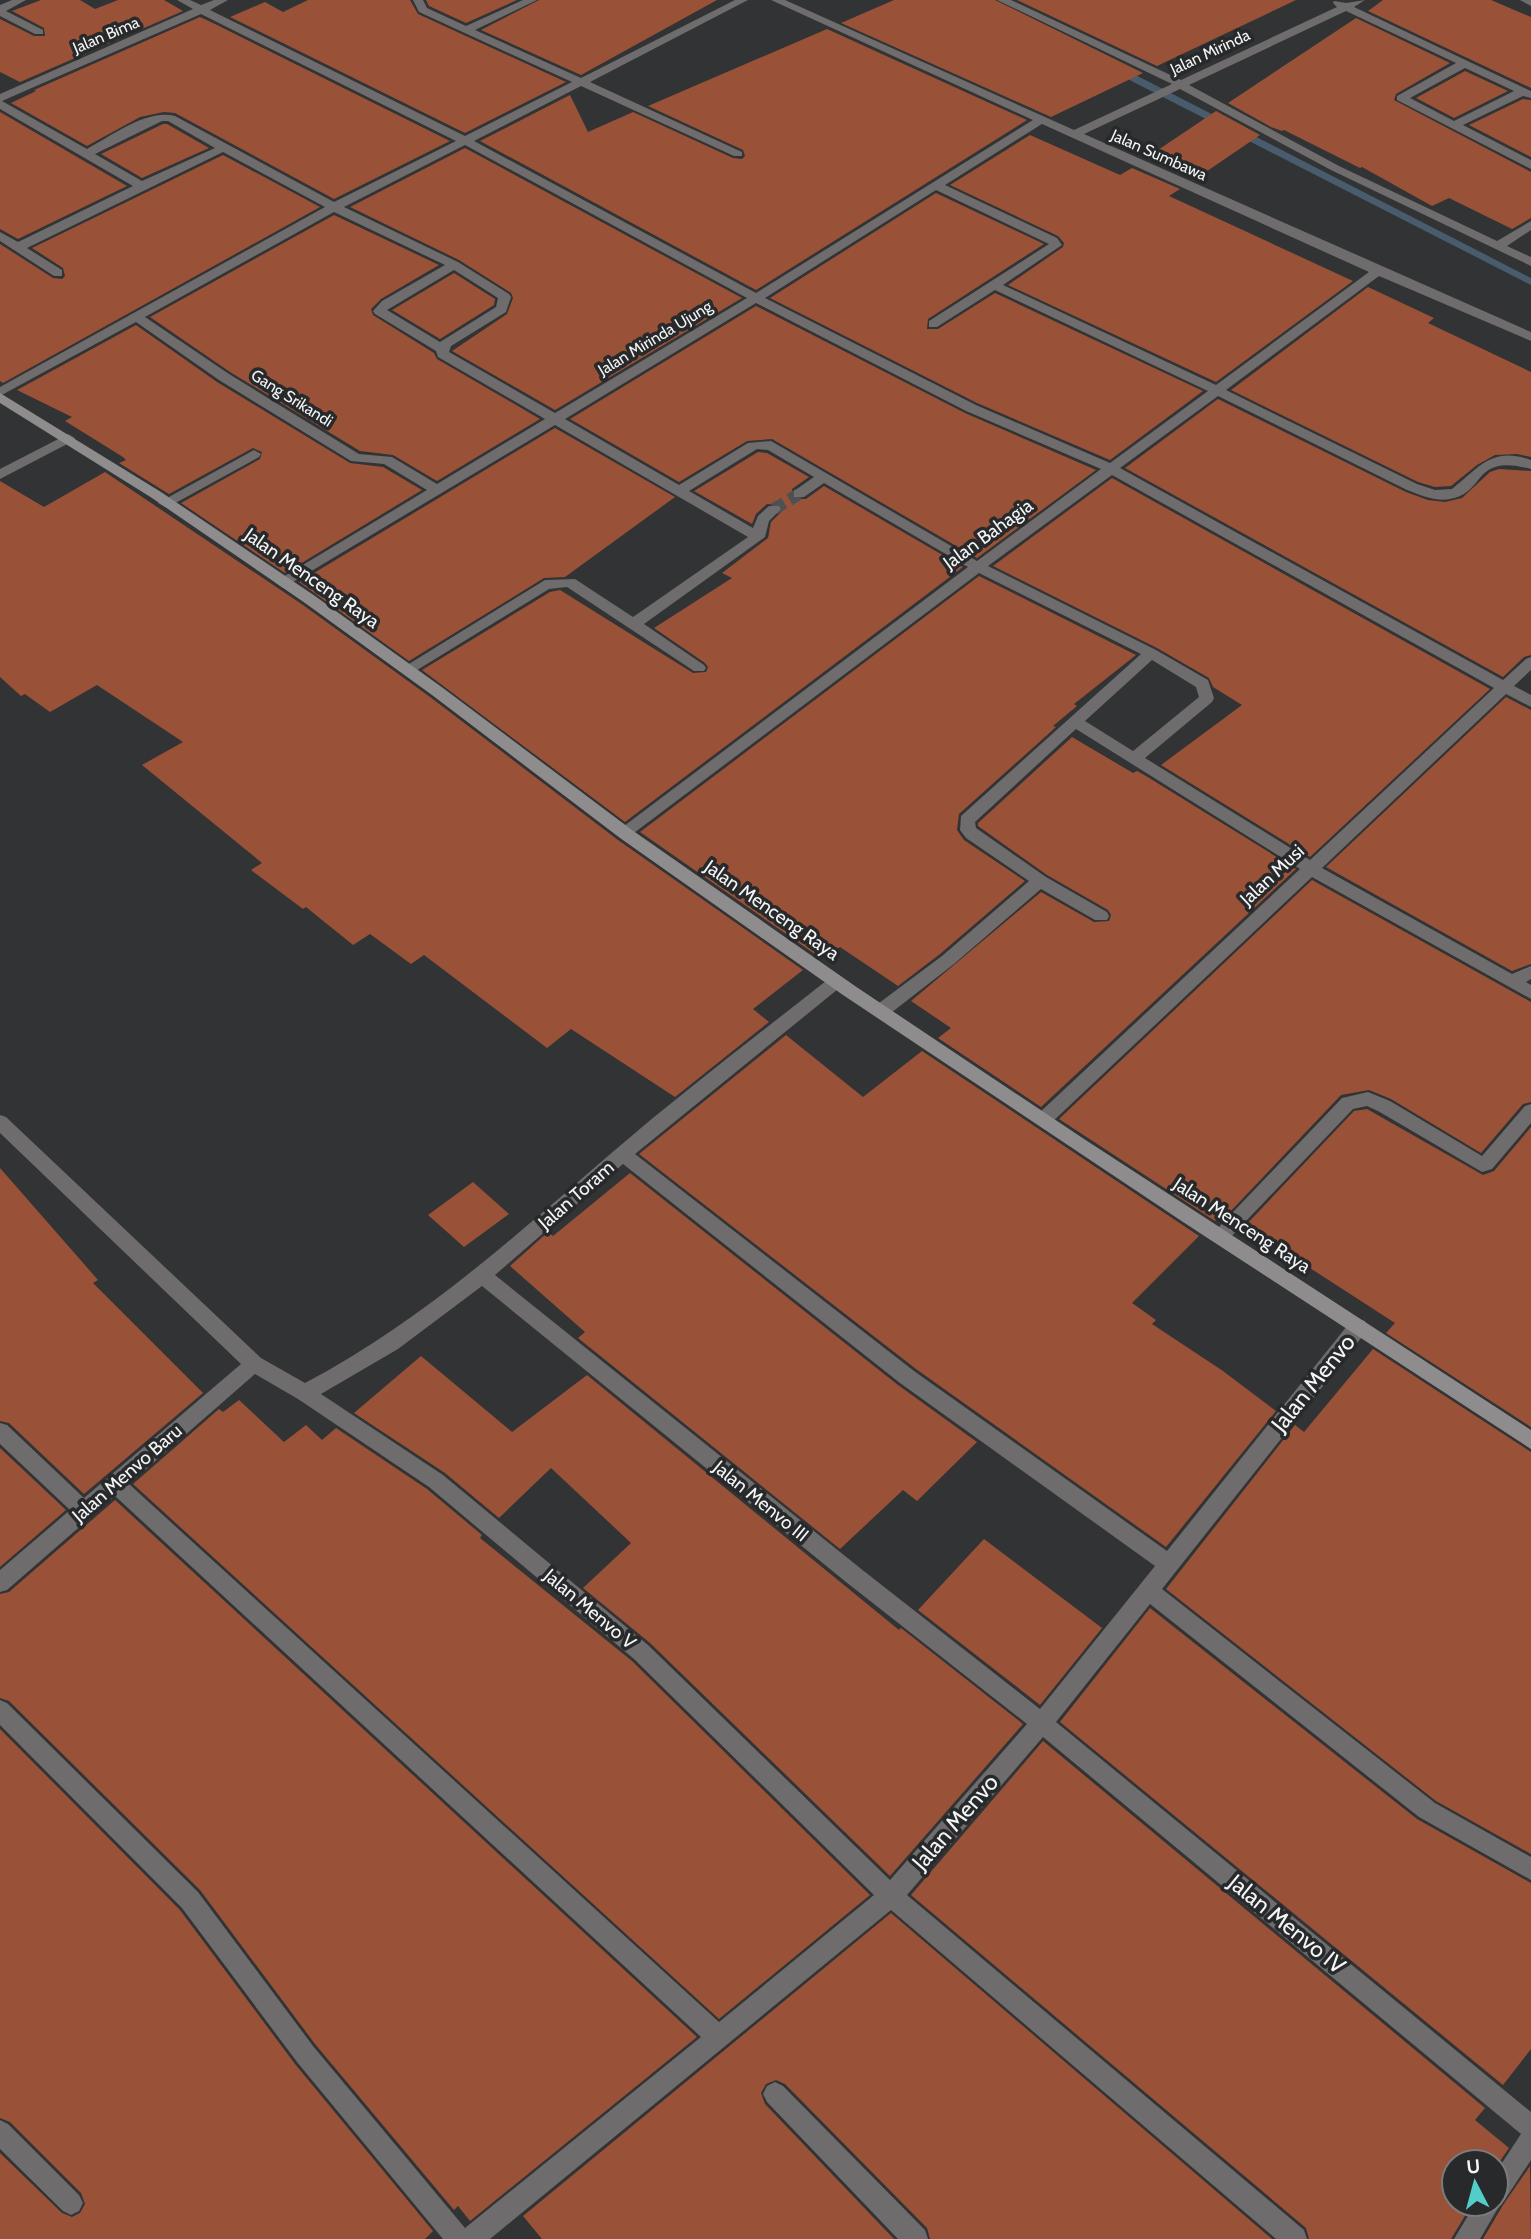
<svg xmlns="http://www.w3.org/2000/svg" width="1531" height="2239" viewBox="0 0 1531 2239" font-family="Cabin,sans-serif">
<style>
.lines{fill:none;stroke-linecap:round;stroke-linejoin:round}
.stream{fill:#495c6e;fill-rule:evenodd}
.building{fill:#995237}
.street-tunnel{stroke:#4e5052;stroke-width:12;stroke-dasharray:12 6;stroke-linecap:butt}
.street{fill:#6e6c6c;fill-rule:evenodd}
.secondary{fill:#8f8c8d;fill-rule:evenodd}
.labels{text-anchor:middle;dominant-baseline:central;stroke-width:7;stroke-linejoin:round;paint-order:stroke}
.far-street-label{font-size:16px;fill:#f3f5f6;stroke:#27292b}
.street-label{font-size:19px;fill:#f3f5f6;stroke:#27292b}
.near-street-label{font-size:23px;fill:#f3f5f6;stroke:#27292b}
</style>
<rect width="100%" height="100%" fill="#313335"/>
<g class="lines">
<path class="stream" d="M1110,66H1118L1531,278V285L1110,70Z"/>
</g>
<path class="building" d="M41,0H80L95,9L118,0H164L183,11L20,82L0,72V19L34,36H45L44,28L12,11Z
M308,0H410L418,14L566,82L465,133L230,17L265,2L283,12Z
M426,0H517L466,23L429,6Z
M539,0H717L581,75L481,30Z
M894,0H995L1143,73L1051,117L841,23Z
M1017,0H1296L1157,66Z
M1383,0H1491L1531,17V88L1368,11Z
M200,17L215,24L450,141L334,199L175,113L164,112L140,117L87,146L11,103L36,91L34,90Z
M1356,18L1450,63L1396,94L1394,100L1531,172V218L1512,229L1449,198L1432,206L1362,167L1360,168L1284,130L1282,131L1271,127L1228,103Z
M827,29L1027,120L756,290L480,141L570,95L588,132L633,112L733,158L742,159L745,156L743,150L648,106Z
M1465,71L1508,91L1454,118L1416,98Z
M1523,99L1531,100V157L1469,125Z
M1216,111L1260,135L1194,180L1146,158Z
M0,112L127,186L18,239L0,229Z
M163,124H167L209,148L142,178L101,154Z
M1030,135L1120,175L1132,168L1180,189L1169,196L1353,281L1216,382L1008,285L1063,247L1064,243L1058,236L950,185Z
M465,148L742,298L555,410L452,351L507,314L513,298L511,293L459,260L350,207Z
M223,155L320,207L3,383L0,381V244L53,278L62,279L65,276L63,268L32,248Z
M936,193L1044,244L928,319L927,329H938L995,293L1203,391L1110,460L977,403L770,298Z
M334,215L439,265L381,299L371,309L373,315L434,353L437,359L540,419L437,481L393,455L360,451L230,372L150,317Z
M454,273L495,299L494,305L440,339L392,310Z
M1368,287L1434,318L1428,323L1531,372V457L1517,454L1495,455L1477,465L1451,486L1435,487L1418,482L1231,390Z
M756,306L965,413L1096,470L977,558L772,439L747,441L679,482L570,419Z
M136,325L217,382L350,463L383,467L422,490L285,573L181,503L260,459L262,452L253,448L169,494L119,463L126,460L123,457L65,421L72,417L17,390Z
M1218,399L1406,492L1428,500L1445,502L1462,498L1490,472L1499,469L1531,471V655L1524,657L1503,677L1125,468Z
M555,428L675,497L565,577L544,578L409,661L299,582Z
M758,452L767,453L809,477L792,489V499H806L824,486L963,567L625,822L422,670L550,592L560,590L693,673L706,672L708,667L705,663L654,628L732,578L722,573L768,538L771,522L784,509L781,505L767,504L756,514L752,524L694,491Z
M105,472L303,605L430,697L618,840L803,970L753,1009L769,1022L675,1097L571,1029L547,1048L424,955L411,964L370,934L353,945L306,907L303,909L251,870L262,863L142,765L183,742L97,685L50,712L25,694L21,696L0,677V481L44,507Z
M1112,478L1490,689L1310,857L1161,765L1242,705L1213,687L1209,678L1157,648L993,566Z
M979,576L1136,655L1074,704L1077,706L1053,726L1056,727L959,814L957,830L964,840L1025,881L940,954L898,986L840,947L837,949L833,946L819,957L640,832Z
M1506,697L1531,710V964L1512,971L1326,867Z
M1072,737L1133,773L1137,771L1146,776L1296,869L1041,1107L938,1038L951,1028L911,1001L1041,892L1094,922L1109,921L1111,915L1108,910L1047,875L978,826V823Z
M1312,880L1531,1002V1102L1523,1104L1481,1153L1391,1099L1369,1090L1341,1095L1227,1215L1224,1213L1215,1221L1059,1119Z
M786,1035L863,1097L922,1051L1199,1236L1132,1303L1156,1320L1152,1324L1223,1371L1276,1411L1166,1547L916,1369L639,1154Z
M1367,1109L1483,1175L1494,1171L1531,1127V1427L1386,1333L1395,1323L1245,1226L1354,1111Z
M0,1168L98,1280L93,1283L203,1393L84,1494L9,1423L0,1421Z
M630,1173L898,1385L977,1442L917,1501L903,1490L840,1549L578,1338L585,1332L510,1266L548,1232L553,1236Z
M473,1182L509,1214L464,1247L428,1215Z
M1373,1349L1531,1452V1854L1436,1801L1166,1589L1295,1425L1304,1432Z
M421,1356L512,1432L587,1375L899,1630L901,1628L1023,1724L890,1876L650,1643L583,1588L631,1543L551,1468L499,1518L445,1473L354,1413Z
M239,1400L284,1442L306,1425L322,1440L336,1428L427,1489L482,1535L480,1538L632,1661L870,1895L719,2019L133,1484L219,1409L223,1412Z
M0,1448L66,1510L0,1567Z
M115,1500L697,2037L470,2221L458,2206L454,2210L315,2044L200,1890L9,1701L0,1698V1594L9,1592Z
M984,1539L1102,1628L1040,1705L918,1610Z
M1150,1608L1417,1819L1531,1883V2049L1503,2085L1060,1722Z
M0,1729L180,1910L295,2064L433,2231L425,2239H0V2153L62,2213L72,2217L80,2213L85,2204L81,2193L10,2122L0,2118Z
M1043,1741L1485,2108L1475,2120L1509,2148L1496,2167V2162H1454V2204H1472L1451,2239H1309L1306,2228L911,1895Z
M891,1913L1272,2239H930L927,2228L785,2084L776,2080L766,2084L761,2093L765,2104L894,2239H542L523,2216Z
M1530,2166L1531,2239H1483L1503,2205Z"/>
<g class="lines">
<path class="street-tunnel" d="M774,509L799,494"/>
<path class="street" d="M12,0H26L6,11L43,30V34H35L0,16V5Z
M177,0H190L201,5L214,0H228L210,10L465,136L572,82L419,12L413,0H423L427,8L466,26L523,0H537L475,30L581,78L735,0H748L590,82L742,152V156H734L581,86L474,141L756,293L1033,120L771,0H785L1074,130L1172,84L997,0H1011L1181,80L1337,7L1333,3L1334,1L1346,3L1365,0L1354,7L1531,91V98L1523,96L1463,125L1531,160V169L1397,100V96L1456,63L1346,11L1189,85L1339,166L1497,241L1531,221V230L1507,246L1531,257V266L1331,170L1180,89L1084,134L1531,332V341L1379,276L1226,390L1417,484L1435,490L1452,489C1479,468 1491,446 1531,460V469C1471,453 1487,493 1450,499C1436,502 1420,495 1407,490L1218,396L1120,468L1503,680L1526,659L1531,657V670L1514,686L1531,695V707L1506,694L1322,868L1512,974L1531,966V979L1526,982L1531,985V999L1312,877L1050,1124H1038L1035,1119L1038,1114L1300,869L1076,729L975,822L976,828L1046,877L1107,912L1109,916L1107,920H1095L1041,889L954,964L887,1016H875L873,1011L875,1006L942,956L1029,881L966,838L960,830L961,816L1141,654L979,573L626,839L620,837L618,833L620,829L968,567L824,483L804,497H794V491L814,477L768,450L757,449L689,491L753,528L758,516L769,506H779L781,509L769,521L765,537L644,624L704,665L706,668L704,671H694L567,587L549,589L409,675L402,670L404,667L545,580L575,579L633,617L748,537L555,425L283,588L276,583L278,580L427,490L384,464L351,461L219,380L136,322L0,396V387L325,207L223,152L27,248L62,270V276H54L0,241V232L18,242L133,186L0,109V94L193,9ZM201,14L456,141L334,202L175,116C146,109 112,136 87,149L2,101ZM1465,68L1514,91L1454,121L1410,98ZM162,121H168L215,148L142,181L95,154ZM1042,124L1369,272L1216,385L1003,285L1062,245L1057,238L945,185ZM465,145L747,298L555,413L449,352L451,346L506,312L511,297L509,294L458,262L344,207ZM936,190L1049,244L929,321V327H937L995,290L1208,391L1110,463L976,405L765,298ZM334,212L445,265L382,301L373,311L375,314L436,351L438,357L545,419L437,484L392,457L359,454L229,374L145,317ZM454,270L498,298L496,307L440,342L387,310ZM756,303L966,411L1101,469L977,561L771,441L748,443L679,485L565,419ZM1112,475L1494,688L1310,860L1145,758L1212,702L1214,698L1208,680L1156,650L988,566ZM1152,660L1196,687L1199,697L1133,751L1085,721Z
M1520,0H1531V6Z
M68,434L75,438L73,441L0,479V469Z
M254,450L261,454L259,457L170,506L165,507L158,503Z
M837,975L845,981L843,985L635,1154L914,1371L1167,1551L1351,1321L1358,1319L1365,1321L1367,1327L1365,1333L1162,1589L1435,1803L1531,1857V1880L1419,1817L1150,1604L1056,1722L1531,2112V2160L1504,2201L1501,2203L1480,2239H1454L1475,2204H1496V2172L1521,2134L1043,1737L907,1895L1304,2230L1307,2239H1276L891,1910L490,2239H443L297,2062L182,1908L0,1725V1700L7,1703L198,1892L313,2046L465,2228L701,2037L115,1496L7,1590L0,1592V1570L70,1510L0,1444V1423L7,1425L84,1498L241,1364L0,1133V1115L6,1117L261,1358L305,1383C421,1322 516,1235 615,1150C685,1090 759,1034 831,977ZM623,1164L900,1383L1155,1566L1040,1709L860,1568L495,1275ZM482,1286L846,1582L1027,1724L890,1880L648,1645L443,1475L321,1394L398,1349ZM255,1374L298,1399L429,1487L634,1659L874,1895L719,2022L129,1484Z
M1368,1092L1390,1101L1482,1156L1525,1106L1531,1104V1123L1492,1169L1482,1172L1378,1111L1367,1106L1353,1109L1227,1241L1221,1243L1215,1241L1212,1236L1215,1231L1342,1098Z
M775,2082L783,2086L925,2230L928,2239H898L767,2102L763,2094L767,2086Z
M0,2120L8,2124L79,2195L83,2203L79,2211L71,2215L63,2211L0,2149Z"/>
<path class="secondary" d="M0,393L161,492L315,596L443,688L632,830L855,986L1081,1137L1531,1430V1449L1183,1222L843,995L620,838L432,695L305,603L152,498L0,403Z"/>
</g>
<g class="labels">
<g class="far-street-label">
<text transform="translate(106 35) rotate(-23)">Jalan Bima</text>
<text transform="translate(1210 52) rotate(-25)">Jalan Mirinda</text>
<text transform="translate(1159 155) rotate(24)">Jalan Sumbawa</text>
<text transform="translate(655 338) rotate(-31)">Jalan Mirinda Ujung</text>
<text transform="translate(292 398) rotate(32)">Gang Srikandi</text>
</g>
<g class="street-label">
<text transform="translate(988 534) rotate(-36)">Jalan Bahagia</text>
<text transform="translate(312 578) rotate(35)">Jalan Menceng Raya</text>
<text transform="translate(1272 875) rotate(-43)">Jalan Musi</text>
<text transform="translate(772 910) rotate(35)">Jalan Menceng Raya</text>
<text transform="translate(576 1195) rotate(-41)">Jalan Toram</text>
<text transform="translate(1242 1225) rotate(33)">Jalan Menceng Raya</text>
<text transform="translate(127 1473) rotate(-41)">Jalan Menvo Baru</text>
<text transform="translate(761 1501) rotate(39)">Jalan Menvo III</text>
<text transform="translate(590 1609) rotate(40)">Jalan Menvo V</text>
</g>
<g class="near-street-label">
<text transform="translate(1313 1383) rotate(-51)">Jalan Menvo</text>
<text transform="translate(955 1822) rotate(-49)">Jalan Menvo</text>
<text transform="translate(1287 1924) rotate(39)">Jalan Menvo IV</text>
</g>
</g>
<g transform="translate(1475 2183) rotate(354)"><circle r="33" fill="#27292b" stroke="#797b7c" stroke-width="2"/>
<path d="M0-5L12 26L0 18L-12 26Z" fill="#53cdc9"/>
<text y="-10" font-size="19" font-weight="bold" text-anchor="middle" fill="#f3f5f6">U</text>
</g>
</svg>
